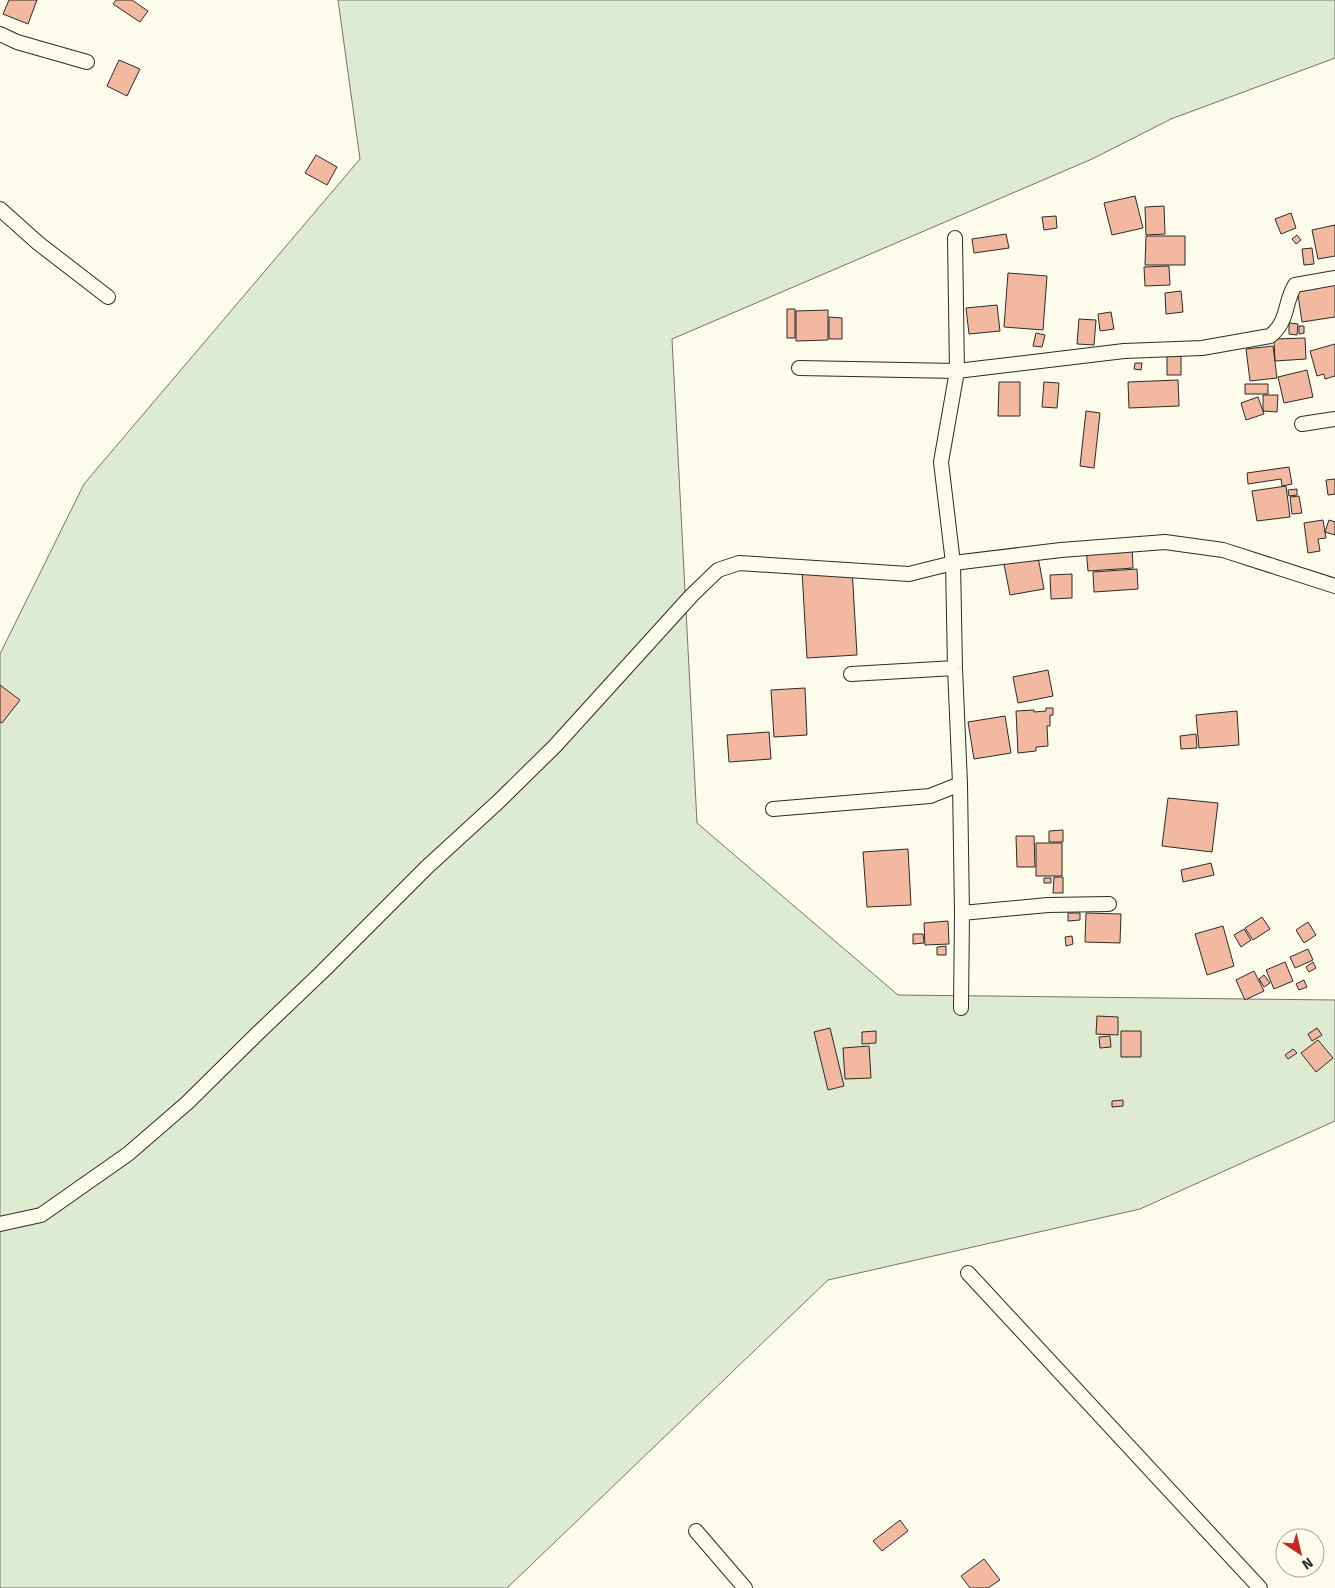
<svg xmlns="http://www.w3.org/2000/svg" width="1335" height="1588" viewBox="0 0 1335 1588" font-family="'Fira Sans',sans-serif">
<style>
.green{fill:#deebd1;stroke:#74746e}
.building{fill:#f2b8a0;stroke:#2b2b2b}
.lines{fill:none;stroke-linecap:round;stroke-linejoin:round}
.minor-casing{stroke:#2b2b2b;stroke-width:16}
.minor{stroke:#fdfbea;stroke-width:14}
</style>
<rect width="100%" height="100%" fill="#fdfbea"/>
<path class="green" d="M338,0H1335V58L1171,119L1092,159L672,339L697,823L898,995L1335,1000V1121L1140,1209L828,1280L507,1588H0V654L84,484L360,159Z"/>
<path class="building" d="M9,0H37L28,24L3,14Z
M116,0H132L148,11L140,22L113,4Z
M119,60L140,69L127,96L107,86Z
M316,155L337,167L327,185L305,173Z
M1135,196L1143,228L1112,235L1104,203Z
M1164,206L1165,234L1146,235L1145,207Z
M1291,213L1296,228L1281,234L1275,219Z
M1056,216L1057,228L1044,230L1042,217Z
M1335,225V256L1318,259L1312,230Z
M1006,234L1009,248L974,253L972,239Z
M1297,235L1301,240L1296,244L1292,239Z
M1146,236H1185V265H1145Z
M1312,248L1314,264L1304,265L1302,249Z
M1169,266L1170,285L1145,286L1144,267Z
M1008,273L1047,276L1043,330L1004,327Z
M1335,282V317L1302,322L1297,288Z
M1181,291L1183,312L1166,314L1165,293Z
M997,305L1000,331L969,334L966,308Z
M787,309H795V338H787Z
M828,310V340L796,341V311Z
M1111,312L1114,329L1100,331L1098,314Z
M829,317L842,318V339H829Z
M1079,319L1096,320L1094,345L1077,344Z
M1289,323L1298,324L1297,335L1289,334Z
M1299,326H1304V333L1299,334Z
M1036,333L1045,335L1042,347L1033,346Z
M1305,338L1306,359L1275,361L1274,339Z
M1335,344V376L1325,379L1324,374L1317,376L1310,351Z
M1273,346L1277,378L1250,381L1246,349Z
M1181,351V375H1167V352Z
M1135,363H1142L1141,370L1134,369Z
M1307,370L1313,397L1284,403L1278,377Z
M1178,380L1179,406L1129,408L1128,382Z
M999,382H1020V416H998Z
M1044,382L1059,383L1057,408L1042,407Z
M1245,384H1268V394H1245Z
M1263,395H1278L1277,412L1263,411Z
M1258,397L1264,414L1246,420L1241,403Z
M1086,411L1100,413L1094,468L1080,466Z
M1289,467L1292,484L1282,486L1281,479L1248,484L1247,473Z
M1335,479V494L1328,495L1326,480Z
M1286,486L1290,517L1257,521L1252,491Z
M1297,489V495L1289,496L1288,490Z
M1299,496L1302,513L1292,514L1290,497Z
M1323,520L1326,538L1318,539L1320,551L1308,553L1304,523Z
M1329,520L1335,522V535L1325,532Z
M1132,546L1133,568L1088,571L1086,548Z
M1038,557L1044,589L1010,595L1004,564Z
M852,568L857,655L807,658L802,571Z
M1137,569L1138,589L1094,592L1093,572Z
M1072,574V598L1051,599L1050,575Z
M1048,670L1053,696L1018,703L1013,677Z
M0,685L20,700L2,723L0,722Z
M805,688L807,735L774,737L771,690Z
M1046,708H1053V715H1050V726H1047L1048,746L1036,747V751L1018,753L1016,711L1034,710V712L1046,711Z
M1237,711L1239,745L1199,748L1196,715Z
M1005,716L1011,753L974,759L968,722Z
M769,732L771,759L729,762L727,735Z
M1196,734L1197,748L1181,749L1180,736Z
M1168,798L1218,803L1212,852L1162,846Z
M1063,830V842H1049V831Z
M1016,836H1034L1035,867H1017Z
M1036,843H1062V876H1036Z
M908,849L911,905L867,907L863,852Z
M1211,863L1214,875L1183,882L1181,870Z
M1054,877H1063V893H1053Z
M1044,878H1051V883H1044Z
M1068,913H1080V920L1068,921Z
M1086,913L1121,914L1120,943L1085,942Z
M1262,917L1270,929L1253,940L1245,928Z
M948,921L949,944L925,945L924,923Z
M1308,922L1316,935L1304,943L1296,930Z
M1223,926L1234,966L1207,975L1195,934Z
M1244,929L1251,940L1241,947L1234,935Z
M913,934H923L924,943L913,944Z
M1072,936L1073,944L1066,946L1065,937Z
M946,946V955H937V947Z
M1308,949L1313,960L1295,968L1290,957Z
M1285,962L1293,981L1274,989L1266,970Z
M1313,962L1316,968L1309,972L1306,967Z
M1254,971L1264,991L1245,1000L1236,980Z
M1264,975L1270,983L1264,987L1259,979Z
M1304,980L1307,987L1299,990L1296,984Z
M1097,1016L1118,1017V1035L1096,1034Z
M830,1028L844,1086L828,1090L814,1032Z
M1317,1028L1322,1035L1312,1041L1308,1034Z
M876,1031V1043L862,1044V1032Z
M1121,1031H1141V1057H1121Z
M1110,1036L1111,1047L1100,1048L1099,1037Z
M1318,1040L1333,1058L1316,1072L1301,1053Z
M869,1046L871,1078L845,1079L843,1048Z
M1293,1049L1297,1053L1288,1059L1285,1055Z
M1123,1100V1106L1112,1107V1101Z
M900,1520L908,1531L882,1551L873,1541Z
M984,1559L1000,1580L988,1588H970L961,1576Z"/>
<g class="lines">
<defs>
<path id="minor" d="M0,34L17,42L87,62
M0,209L38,243L108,297
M955,238L957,371L941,462L953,563L955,668L960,784L962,913L961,1008
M799,368L957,371L1124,351L1202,348L1270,336C1289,321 1284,303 1295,285L1335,278
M1302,424L1335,419
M851,674L955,668
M773,809L930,796L960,784
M962,913L1048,905L1109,904
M0,1224L41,1215L128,1154L187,1103L258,1033L322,972L427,867L498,802L555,746L692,595L718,570L739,563L909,574L953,563L1061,550L1165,542L1223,550L1335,586
M968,1273L1260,1588
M696,1531L745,1588"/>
</defs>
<use href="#minor" class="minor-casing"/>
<use href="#minor" class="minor"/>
</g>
<g transform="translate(1300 1553) rotate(145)"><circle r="24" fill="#fdfbea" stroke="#a9a89e"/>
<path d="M0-4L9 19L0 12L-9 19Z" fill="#c62828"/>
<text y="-8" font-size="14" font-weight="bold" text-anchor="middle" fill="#2b2b2b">N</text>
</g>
</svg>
